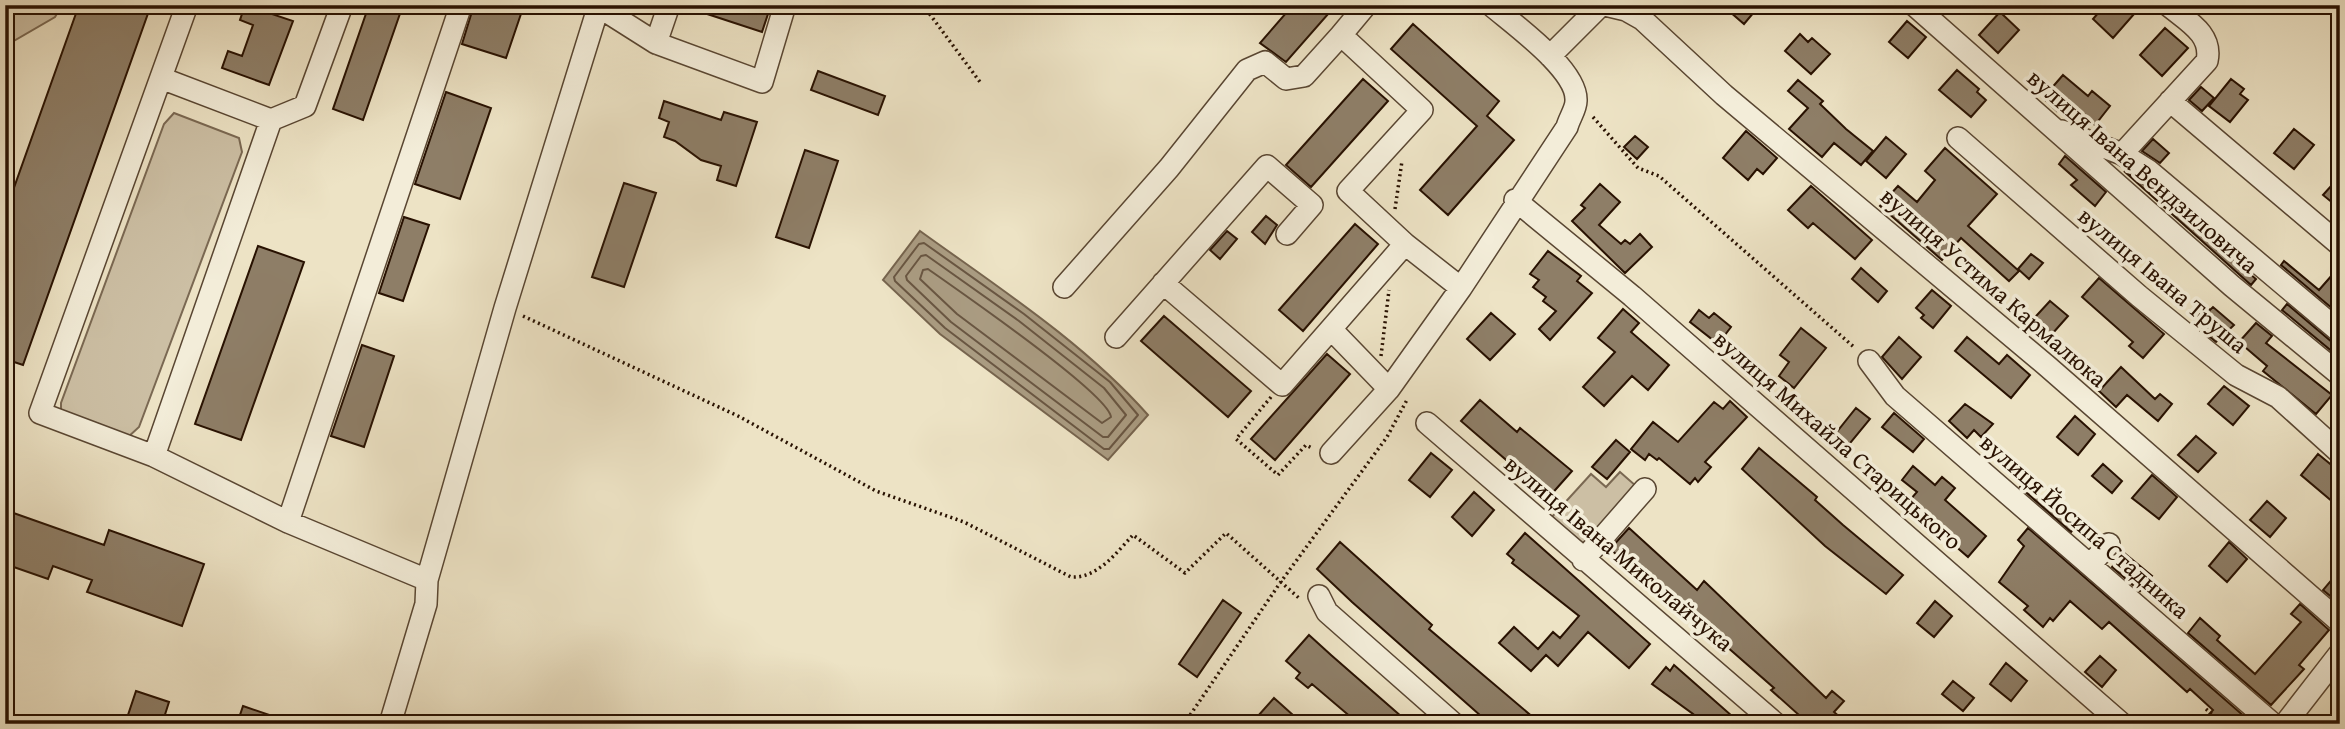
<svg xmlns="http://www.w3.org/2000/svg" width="2345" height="729" viewBox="0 0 2345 729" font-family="'Gentium Book Plus',serif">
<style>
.green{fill:#ccbfa4;stroke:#7a6852;stroke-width:2}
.water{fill:#aa9c82;stroke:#76644e;stroke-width:2}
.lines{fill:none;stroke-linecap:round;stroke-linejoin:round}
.shore{stroke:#695642;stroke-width:2}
.building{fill:#8e7e67;stroke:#281101;stroke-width:2}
.minor-casing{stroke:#594632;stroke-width:24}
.path{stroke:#281101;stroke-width:3.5;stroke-dasharray:2 3.5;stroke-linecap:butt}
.minor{stroke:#f3edd9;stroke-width:21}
.labels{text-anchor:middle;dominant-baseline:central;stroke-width:7;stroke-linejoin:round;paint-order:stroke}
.street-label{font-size:24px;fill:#281101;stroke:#f3edd9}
</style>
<rect width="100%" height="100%" fill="#ede3c5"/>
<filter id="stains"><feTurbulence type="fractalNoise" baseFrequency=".00286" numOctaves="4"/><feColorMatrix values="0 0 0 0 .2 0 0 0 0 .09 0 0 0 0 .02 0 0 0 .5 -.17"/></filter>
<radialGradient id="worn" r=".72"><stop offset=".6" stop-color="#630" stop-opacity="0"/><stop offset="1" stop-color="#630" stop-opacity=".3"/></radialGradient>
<path class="green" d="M5,5H62L55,17L5,46Z
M174,113L239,138L242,152L139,427L127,438L61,410V403L164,124Z
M1620,472L1636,486L1581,546L1550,519L1591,474L1606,487Z"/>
<path class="water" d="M920,231C999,288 1083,342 1148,415L1108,460L940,334L883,280Z"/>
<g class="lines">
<path class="shore" d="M924,243L1024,314L1110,382L1138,415L1109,449H1104L945,328L895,281L894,277L919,244Z
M926,255L1019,321L1104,388L1126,415L1108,437H1103L951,322L907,280L906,276L921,256Z
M928,269C956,289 1108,393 1111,417L1102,423L957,314L920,279L923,270Z"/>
</g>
<path class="building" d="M79,5H151L23,365L5,359V213Z
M245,5L293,21L269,85L222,68L228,51L242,56L253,25L240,20Z
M369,5H403L363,120L333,109Z
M474,5L523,8L506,58L462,44Z
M690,5H771L762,32L689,8Z
M1293,5H1336L1286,62L1260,43Z
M1722,5H1760L1744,24Z
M2105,5H2142L2113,38L2093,19Z
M2000,12L2019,30L1998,53L1979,35Z
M1907,21L1926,37L1908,58L1889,42Z
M1413,24L1499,101L1487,116L1514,140L1448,215L1420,190L1477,126L1391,49Z
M2165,28L2188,48L2162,76L2140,55Z
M1800,34L1808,42L1812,38L1830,54L1811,74L1785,51Z
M1957,70L1979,89L1977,92L1986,100L1971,117L1939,90Z
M818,71L885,96L878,115L811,90Z
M2063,75L2088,96L2092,91L2110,106L2095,125L2069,104L2065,103L2057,111L2043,98Z
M1363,79L1388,101L1311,187L1286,165Z
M2231,79L2244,89L2240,94L2248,100L2230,122L2209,106Z
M1798,80L1823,101L1820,104L1846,129L1873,151L1861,165L1834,143L1822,157L1789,129L1808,108L1788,91Z
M2201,87L2214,98L2202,111L2189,100Z
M446,92L491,108L460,199L415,184Z
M664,101L721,120L724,112L757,122L736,186L717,180L721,166L701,160L675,141L664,137L669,122L659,118Z
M2294,129L2314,145L2294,169L2274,153Z
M1746,131L1777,158L1763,174L1757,169L1748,180L1723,158Z
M1635,136L1648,147L1637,159L1624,147Z
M1886,137L1906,154L1886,178L1866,161Z
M2153,139L2169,153L2160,163L2142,151Z
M1945,148L1997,194L1968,226L2019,271L2009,281L1961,238L1942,260L1880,206L1898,186L1917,202L1935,180L1925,171Z
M805,150L838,161L809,248L776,237Z
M2065,156L2106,192L2095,206L2071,185L2077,180L2059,164Z
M2124,171L2141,182L2256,279L2251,285Z
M2340,176V209L2323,195Z
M624,183L656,193L624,287L592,277Z
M1600,184L1620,202L1599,225L1621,244L1625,240L1630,244L1640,234L1652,247L1625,273L1572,221L1585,208L1581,205Z
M1811,186L1872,240L1855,259L1813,223L1808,228L1788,210Z
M1266,216L1277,225L1265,244L1252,232Z
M404,217L429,225L403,301L379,293Z
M1355,224L1378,244L1303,331L1279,310Z
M1227,231L1237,239L1220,259L1210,250Z
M258,246L304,262L241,440L195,424Z
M1548,251L1581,276L1577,281L1592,293L1550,340L1539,329L1556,311L1543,301L1546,297L1533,287L1539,280L1530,274Z
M2031,254L2043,263L2029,279L2018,269Z
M2284,261L2319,290L2340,266V315L2281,265Z
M1861,268L1887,291L1878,302L1852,279Z
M2099,278L2164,334L2143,358L2129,346L2133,342L2082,297Z
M1932,290L1951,306L1933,328L1921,318L1924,315L1916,308Z
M2050,301L2068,316L2045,342L2027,326Z
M2287,304L2332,342L2340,345V358L2282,310Z
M2206,307L2210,310L2213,307L2234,325L2216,342L2193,323Z
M1623,309L1639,323L1631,332L1669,365L1648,390L1632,376L1604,406L1583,387L1615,352L1598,338Z
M1699,310L1709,318L1714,313L1731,327L1718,344L1690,322Z
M1491,313L1515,334L1490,360L1467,339Z
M1164,316L1251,391L1228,417L1141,341Z
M2256,323L2272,336L2266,343L2332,395L2316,414L2263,371L2267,366L2239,342Z
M1801,328L1826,348L1794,388L1779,376L1789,362L1780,355Z
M1899,337L1921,357L1902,379L1882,357Z
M1967,337L1999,364L2007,355L2030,375L2011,398L1955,351Z
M362,345L394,356L364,447L331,436Z
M1327,354L1350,374L1275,460L1251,439Z
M2121,367L2155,399L2160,394L2172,404L2158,421L2127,395L2116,407L2099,391Z
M2224,386L2249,406L2233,425L2208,404Z
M1480,400L1517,432L1520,428L1572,471L1549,497L1461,421Z
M1730,401L1747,417L1705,462L1711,467L1698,482L1695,478L1690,484L1659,458L1657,460L1649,454L1645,460L1631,449L1653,422L1678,442L1714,402L1723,409Z
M1965,404L1993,424L1981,437L1974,430L1967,438L1949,421Z
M1856,408L1870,419L1842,453L1828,443Z
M1894,413L1924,439L1913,452L1882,427Z
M2075,416L2095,434L2078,455L2057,437Z
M2196,436L2216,453L2198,472L2178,455Z
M1616,440L1630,452L1607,479L1592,467Z
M1759,448L1817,497L1815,500L1843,525L1903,575L1886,594L1825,546L1742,469Z
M1431,453L1452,470L1430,497L1409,480Z
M2318,454L2340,472V508L2301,475Z
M2103,464L2122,481L2112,493L2092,476Z
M1913,466L1935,485L1942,477L1955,488L1945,500L1986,536L1968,557L1923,518L1919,521L1903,508L1917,492L1902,480Z
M2152,475L2177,497L2159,519L2132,498Z
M2024,483L2075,527L2071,532L2020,487Z
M1474,492L1494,510L1472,536L1452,517Z
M2267,501L2286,518L2270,537L2250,520Z
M5,510L104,545L109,530L204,564L182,626L87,592L92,580L53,566L48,579L5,564Z
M1629,528L1697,590L1704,581L1826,698L1832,691L1844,701L1834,712L1848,724H1809L1771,690L1774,688L1710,632L1713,629L1671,593L1665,599L1644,581L1645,579L1610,549Z
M2028,528L2253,724H2200L2213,710L2190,689L2187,692L2109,622L2102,629L2070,601L2053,621L2050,618L2043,627L2024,610L2028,606L1999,582L2024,546L2018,540Z
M1525,533L1650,644L1629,668L1588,632L1558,666L1546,655L1531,671L1499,643L1514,627L1538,649L1553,632L1560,638L1579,616L1512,563L1514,560L1507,554Z
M1340,542L1432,625L1429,629L1541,724H1490L1352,602L1317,569Z
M2229,542L2247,559L2227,582L2209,566Z
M2123,552L2152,576L2140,591L2112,567Z
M2340,570V604L2323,590Z
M1223,600L1241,613L1197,677L1179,664Z
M1935,601L1952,616L1934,637L1917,623Z
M2300,604L2329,630L2299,665L2304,669L2271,705L2188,633L2200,618L2220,636L2217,640L2255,674L2301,622L2291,614Z
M1309,635L1331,655L1410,724H1359L1312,684L1308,688L1296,678L1300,673L1286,661Z
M2100,656L2116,670L2102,687L2085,672Z
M2006,663L2027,681L2011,701L1990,684Z
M1674,665L1732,716L1724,724H1684L1693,714L1652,684L1666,667L1670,671Z
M1953,681L1974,698L1963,711L1942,694Z
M136,691L169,702L162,724H125Z
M1274,698L1303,724H1267L1258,716Z
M243,706L287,721V724H237Z"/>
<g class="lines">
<defs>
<path id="minor" d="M596,5L656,43L669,5
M1605,5L1626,10L1642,19L1724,95L2047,366L2340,622
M1914,5L2232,286L2340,375
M656,43L762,82L785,5
M1550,56L1601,5
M161,78L271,120L154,456L40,413L187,5
M2170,101L2340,245
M271,120L305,106L342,5
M2062,131L2122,154L2149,171L2340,332
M1958,138L2139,296L2236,375L2278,397L2340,453
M2122,154L2207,61C2213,34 2187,21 2168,5
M1515,200L1632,296L2122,724
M1405,244L1461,288
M1163,283L1282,385L1405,244L1348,191L1422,110L1341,35L1366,5
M1064,287L1169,168L1247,70L1265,62L1286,79L1304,76L1341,35
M1331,329L1389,389
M1116,337L1267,166L1312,205L1287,234
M1869,361L1895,396L2273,724
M1427,423L1776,724
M1331,453L1389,389L1461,288L1567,127C1569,119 1576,109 1576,101C1578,70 1513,24 1491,5
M154,456L288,522L427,580
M288,522L461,5
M1583,560L1645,489
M2090,565L2109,544
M1319,596L1327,612L1454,724
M390,724L426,604L427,580L505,308L599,5
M2285,724L2340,653"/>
</defs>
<use href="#minor" class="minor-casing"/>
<path class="path" d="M923,5L980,82
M1593,117L1638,168L1659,176L1855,348
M1395,209L1402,161
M523,316L738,416L876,491L964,522L1071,577C1097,579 1117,552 1133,535L1185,573L1226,533L1300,599
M1381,356L1389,290
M1271,397L1236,439L1278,475L1306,445L1312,448
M2206,709L2223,724
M1184,724L1280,583L1387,437L1408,398"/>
<use href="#minor" class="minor"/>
</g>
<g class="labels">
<g class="street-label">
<text transform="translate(2143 171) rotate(41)">вулиця Івана Вендзиловича</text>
<text transform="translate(2163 280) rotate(40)">вулиця Івана Труша</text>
<text transform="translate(1994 287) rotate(41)">вулиця Устима Кармалюка</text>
<text transform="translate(1838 440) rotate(41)">вулиця Михайла Старицького</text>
<text transform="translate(2085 526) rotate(41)">вулиця Йосипа Стадника</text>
<text transform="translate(1619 553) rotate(40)">вулиця Івана Миколайчука</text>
</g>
</g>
<rect width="2345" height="729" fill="none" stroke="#ede3c5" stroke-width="28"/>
<rect x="7" y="7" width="2331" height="715" fill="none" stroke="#281101" stroke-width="3.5"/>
<rect x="14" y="14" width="2317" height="701" fill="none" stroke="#281101" stroke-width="2"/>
<rect width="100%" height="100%" filter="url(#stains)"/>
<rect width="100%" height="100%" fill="url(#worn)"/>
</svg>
